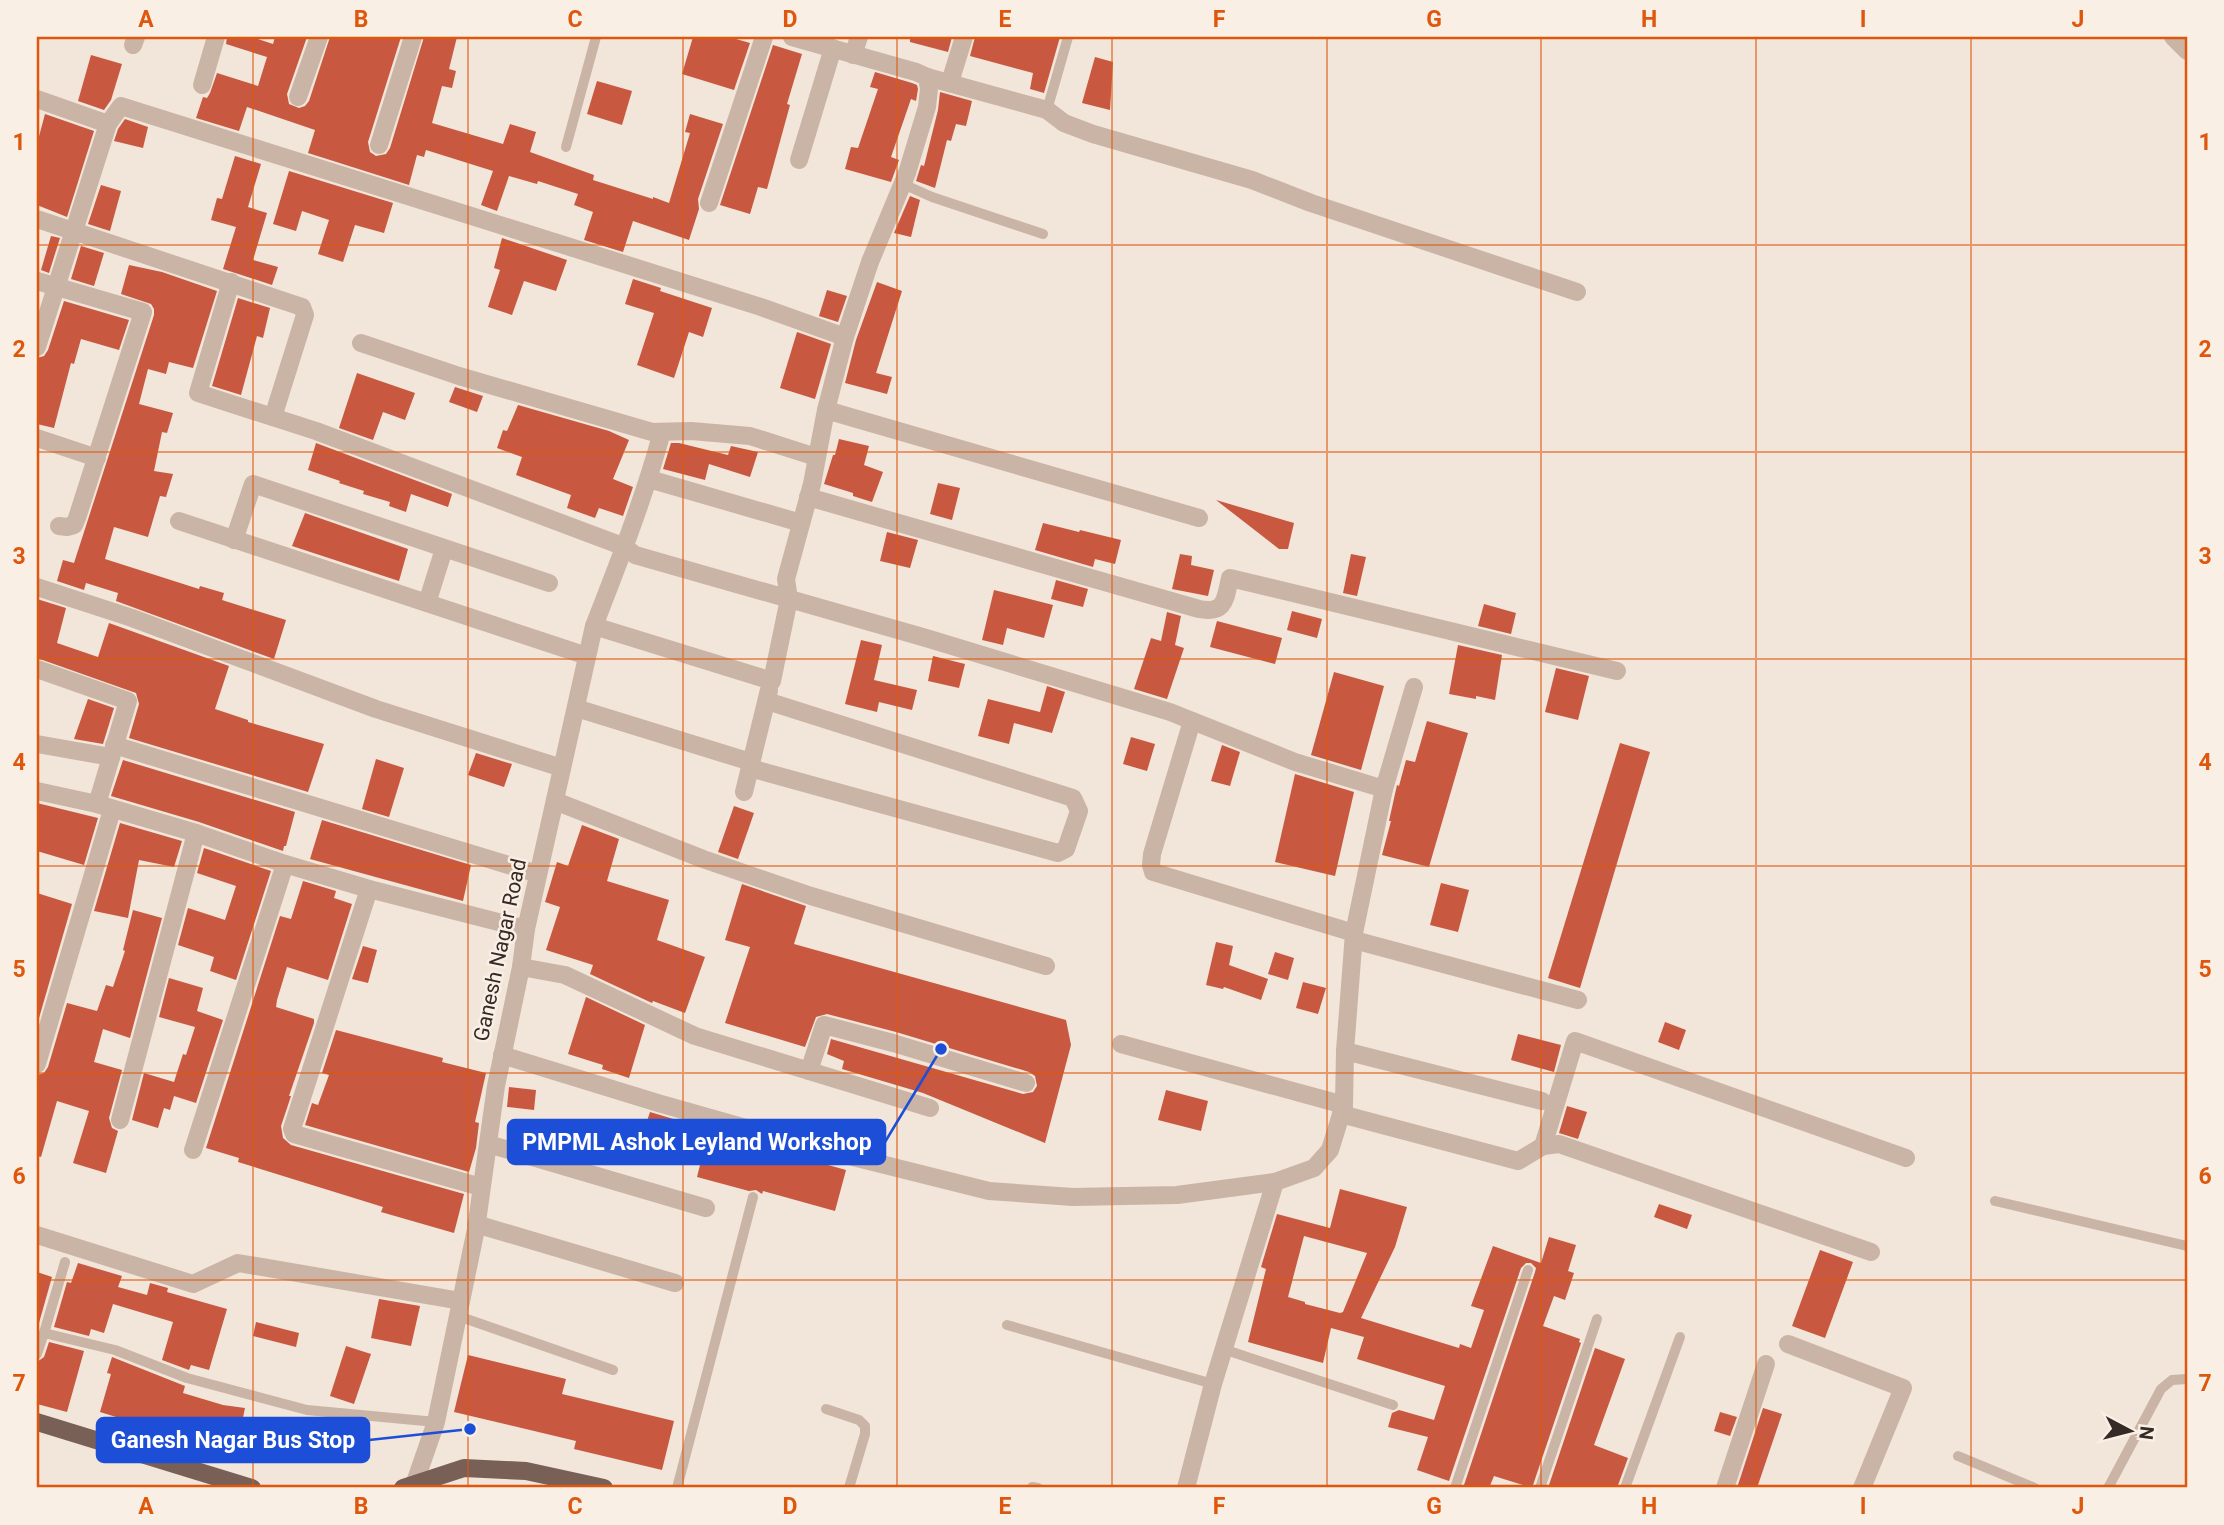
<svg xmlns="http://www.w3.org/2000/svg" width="2224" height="1525" viewBox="0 0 2224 1525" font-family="Roboto,sans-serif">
<rect width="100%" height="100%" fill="#f2e5d9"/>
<g fill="#c85940" fill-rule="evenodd">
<path d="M227 37H252L273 44 275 37H307L287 94 289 104 299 108 305 106 309 101 330 37H401L368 142 370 152 376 156 386 154 390 148 424 37H457L449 69 456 71 452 88 442 86 432 123 503 144 510 124 536 132 530 152 594 175 593 180 653 199V197L669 203 690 133 685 132 690 114 723 124 698 199 699 209 689 240 633 221 623 252 584 240 593 212 574 205 578 194 538 181 537 184 509 176 497 211 481 205 493 171 426 150 424 157 417 155 409 185 308 153 315 130 247 107 239 131 196 118 203 97 207 98 210 93 217 73 258 86 267 57 226 44Z"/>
<path d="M693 37H729L750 43 734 90 682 74Z"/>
<path d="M910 37H952L948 52 910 42Z"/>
<path d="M975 37H1060L1044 93 1030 89 1033 73 970 56Z"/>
<path d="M773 45 802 54 787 104 790 105 767 189 758 187 750 214 720 205Z"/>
<path d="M91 55 122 64 111 100 104 110 78 101Z"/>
<path d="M1095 57 1113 62 1110 110 1082 103Z"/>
<path d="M875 72 912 83 917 85 918 89 916 101 911 99 891 157 899 160 891 182 845 169 851 147 858 148 878 89 870 87Z"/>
<path d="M597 81 632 91 622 125 587 114Z"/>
<path d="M940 92 972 101 966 126 956 124 951 141 947 140 935 188 916 181 921 165 924 166 938 110Z"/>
<path d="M45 114 94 131 67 217 37 205V144Z"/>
<path d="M125 119 148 127 143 148 114 141 118 129Z"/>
<path d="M235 156 261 164 248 207 267 213 253 260 278 267 272 285 223 269 236 227 211 220 217 198 222 199Z"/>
<path d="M289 171 393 203 384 233 355 225 343 262 318 254 329 220 302 211 296 231 273 224Z"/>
<path d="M101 185 121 191 110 231 88 224Z"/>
<path d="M910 196 920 200 911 237 894 233Z"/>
<path d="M51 236 60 238 49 273 41 270Z"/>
<path d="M502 238 567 260 556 291 524 281 512 315 488 307 500 270 494 268Z"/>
<path d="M81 246 104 253 94 286 71 279Z"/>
<path d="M129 265 162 272 217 291 193 368 169 362 166 374 148 369 139 404 173 413 167 433 162 432 154 471 173 474 166 497 160 496 148 537 114 527 105 559 199 589 200 586 224 593 222 600 286 620 274 659 116 601 118 593 86 583 84 590 57 581 63 560 74 563 154 315V309L151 304 121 294Z"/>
<path d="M633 279 661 288 660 291 712 308 703 337 689 332 674 378 637 365 654 313 625 304Z"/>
<path d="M877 282 902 291 876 373 892 377 887 394 845 383 856 340Z"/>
<path d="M827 290 847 296 838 322 819 316Z"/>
<path d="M238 298 270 308 263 338 257 336 241 395 212 386Z"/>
<path d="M64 301 129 320 119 350 81 339 74 364 71 363 54 428 37 424V358L44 356 48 350Z"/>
<path d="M797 332 831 344 815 399 780 388Z"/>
<path d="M357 373 415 393 405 420 383 412 373 440 339 428Z"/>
<path d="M455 387 483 396 477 412 449 402Z"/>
<path d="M518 405 609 431 629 440 613 479 633 487 623 516 599 508 595 518 567 508 571 495 516 475 522 457 497 448 503 430 507 431Z"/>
<path d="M839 439 869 446 864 465 883 472 872 502 853 496V493L824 484 833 455H835Z"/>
<path d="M316 443 452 494 448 507 411 494 406 512 389 506 390 502 363 494 364 491 339 483 340 481 308 470Z"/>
<path d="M671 443H679L728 455 731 446 758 452 750 477 709 464 705 480 663 469Z"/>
<path d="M938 483 960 488 952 520 930 514Z"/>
<path d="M1216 500 1294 523 1288 549H1279Z"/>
<path d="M305 513 408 549 399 581 292 546Z"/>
<path d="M1043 523 1079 532 1080 530 1121 540 1115 564 1095 559 1093 567 1035 550Z"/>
<path d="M887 532 918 540 910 568 880 561Z"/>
<path d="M1180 554 1192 556 1191 565 1214 570 1208 596 1172 589Z"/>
<path d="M1351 554 1366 557 1357 596 1343 593Z"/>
<path d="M1056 580 1088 589 1083 607 1051 599Z"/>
<path d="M994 590 1053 605 1044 638 1007 628 1003 645 982 640Z"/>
<path d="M37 599 66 608 57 643 98 657 109 623 229 666 215 709 248 720V722L324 744 308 792 129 738 139 704 136 693 37 658Z"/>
<path d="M1484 604 1516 613 1511 634 1478 626Z"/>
<path d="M1292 611 1322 619 1317 638 1287 630Z"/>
<path d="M1167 612 1181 616 1175 645 1184 648 1167 699 1134 689 1151 638 1161 641Z"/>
<path d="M1217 621 1282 638 1275 664 1210 647Z"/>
<path d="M861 640 882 645 874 680 917 690 912 710 879 702 877 712 845 704Z"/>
<path d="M1458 645 1502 655 1495 700 1476 696V699L1449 694Z"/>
<path d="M933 656 965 664 959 688 928 681Z"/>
<path d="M1556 668 1589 676 1578 720 1545 712Z"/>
<path d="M1334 672 1384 686 1361 770 1311 755Z"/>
<path d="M1047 686 1065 692 1052 733 1014 723 1009 744 978 736 988 699 1040 712Z"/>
<path d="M88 699 114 708 103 744 74 739Z"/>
<path d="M1427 721 1468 733 1429 867 1382 855 1391 821H1389L1397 785 1399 786 1406 760 1415 762Z"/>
<path d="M1131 737 1155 744 1147 771 1123 764Z"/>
<path d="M1620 743 1650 752 1580 988 1548 978Z"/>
<path d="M1222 745 1240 752 1230 786 1211 781Z"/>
<path d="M476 753 512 764 504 787 468 775Z"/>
<path d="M376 759 404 768 389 817 362 809Z"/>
<path d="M123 760 295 812 286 846H284L283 851 199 822 111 796Z"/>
<path d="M1295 774 1354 792 1335 876 1275 862Z"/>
<path d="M37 803 98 818 84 865 37 851Z"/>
<path d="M734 806 754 813 738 859 718 852Z"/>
<path d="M322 820 471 865 463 901 310 859Z"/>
<path d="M120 823 182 841 174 867 139 860 128 918 94 911Z"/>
<path d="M582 825 619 839 607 881 669 900 657 940 705 957 685 1013 653 1001 652 1003 590 974 593 965 546 950 560 907 545 902 557 862 568 866Z"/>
<path d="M204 848 271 871 236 980 210 971 214 957 178 945 188 908 225 920 236 886 197 873Z"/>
<path d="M303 881 336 891 334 898 352 904 328 980 287 967 277 1000 276 1007 314 1019V1023L289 1096H291L281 1126 283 1138 291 1145 464 1194 454 1233 381 1212 383 1207 238 1162 239 1158 206 1148 280 916 291 919Z"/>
<path d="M1441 883 1469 890 1458 932 1430 925Z"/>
<path d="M742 884 806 906 794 944 1066 1020 1071 1045 1045 1143 923 1093 842 1069 844 1061 827 1054 831 1039 1023 1094 1033 1092 1037 1086 1035 1076 1029 1072 896 1032 827 1014 816 1017 805 1047 725 1023 750 947 725 940Z"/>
<path d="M37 893 72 904 37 1025Z"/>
<path d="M133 910 162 918 130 1038 103 1029 94 1062 122 1070 109 1118 112 1128 118 1131 106 1173 73 1163 89 1111 57 1101 41 1157 37 1156V1075L44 1073 48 1067 67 1003 97 1011 106 985 113 987 125 951 123 950Z"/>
<path d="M1216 942 1233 946 1229 965 1268 979 1261 1000 1224 987 1223 989 1206 985Z"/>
<path d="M363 946 377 950 368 983 352 979Z"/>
<path d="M1275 952 1294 958 1288 980 1268 974Z"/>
<path d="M169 978 203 988 197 1011 223 1020 196 1103 174 1096 170 1110 164 1108 158 1128 132 1120 144 1073 174 1082 183 1054 186 1055 195 1027 159 1017Z"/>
<path d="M1303 982 1326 988 1318 1014 1296 1008Z"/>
<path d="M586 997 645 1025 629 1078 602 1069 603 1065 568 1054Z"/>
<path d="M1665 1022 1686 1030 1679 1050 1658 1042Z"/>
<path d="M336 1030 443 1058 442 1062 486 1073 475 1122 479 1123 476 1148 469 1172 305 1125 312 1103 318 1105 329 1075 322 1073Z"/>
<path d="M1518 1034 1561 1045 1554 1072 1511 1060Z"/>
<path d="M509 1087 536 1090 534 1110 507 1107Z"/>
<path d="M1166 1090 1208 1101 1201 1131 1158 1120Z"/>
<path d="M1567 1106 1587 1112 1578 1139 1559 1133Z"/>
<path d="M650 1112 697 1126 696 1128 846 1170 835 1211 763 1191 762 1194 756 1190 749 1191 697 1177 701 1161 640 1142Z"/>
<path d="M1340 1189 1407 1207 1395 1247 1361 1318 1459 1348 1460 1344 1471 1348 1484 1310 1471 1306 1493 1246 1541 1263 1549 1237 1576 1245 1568 1271 1574 1273 1565 1300 1554 1296 1543 1326 1580 1339 1579 1342 1581 1343 1532 1488 1494 1476 1489 1488H1463L1535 1272 1536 1268 1531 1263H1526L1521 1268 1449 1481 1417 1470 1428 1437 1388 1427 1392 1413 1399 1410 1434 1420 1445 1386 1357 1359 1364 1337 1331 1328 1323 1363 1248 1342 1266 1269 1261 1267 1277 1214 1330 1228ZM1304 1236 1367 1253 1343 1312 1340 1313 1305 1304V1302L1288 1297Z"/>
<path d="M1659 1204 1692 1215 1687 1229 1654 1217Z"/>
<path d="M1820 1250 1853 1262 1825 1338 1792 1326Z"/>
<path d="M78 1263 122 1276 118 1287 147 1295 150 1283 168 1288 167 1292 227 1309 209 1370 191 1365 189 1370 162 1360 173 1322 113 1304 104 1333 91 1329 89 1336 54 1327 67 1282 71 1283Z"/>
<path d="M37 1272 52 1277 37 1330Z"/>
<path d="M379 1299 420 1306 411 1346 371 1338Z"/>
<path d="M256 1322 299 1333 296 1347 253 1336Z"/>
<path d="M49 1342 84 1351 67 1412 37 1404V1362L44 1357Z"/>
<path d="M346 1346 371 1354 354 1404 330 1396Z"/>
<path d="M1595 1348 1625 1359 1594 1445 1628 1458 1617 1488H1548Z"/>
<path d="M468 1355 566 1379 562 1394 674 1421 662 1470 574 1449 576 1441 454 1412Z"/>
<path d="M112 1357 185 1386 183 1393 223 1405 245 1408 235 1456 213 1452 215 1441 146 1421 145 1426 100 1412 111 1374 107 1373Z"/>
<path d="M1763 1408 1782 1414 1757 1488H1737Z"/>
<path d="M1720 1412 1737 1417 1730 1436 1714 1431Z"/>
</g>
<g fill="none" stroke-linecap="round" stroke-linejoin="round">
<g stroke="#cab4a5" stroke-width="10">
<path d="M1047 110 1068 37"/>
<path d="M566 147 596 37"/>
<path d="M903 184 932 197 1043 234"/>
<path d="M1995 1201 2187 1246"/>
<path d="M458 1316 613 1370"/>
<path d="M1007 1325 1213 1384"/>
<path d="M44 1333 65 1262"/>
<path d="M1223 1349 1393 1405"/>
<path d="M37 1354 44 1333 115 1350 187 1378 307 1410 436 1422"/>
<path d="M826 1409 859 1420 865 1426V1434L849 1488"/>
<path d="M1958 1456 2035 1488"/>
<path d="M1032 1487 1038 1488"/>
<path d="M677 1488 753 1197"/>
<path d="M1455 1488 1528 1270"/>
<path d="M1540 1488 1597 1319"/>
<path d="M1625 1488 1680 1337"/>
<path d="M2108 1488 2161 1389 2172 1380 2187 1379"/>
</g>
<g stroke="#cab4a5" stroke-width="18">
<path d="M133 45 136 37"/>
<path d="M853 55 859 37"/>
<path d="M927 77 1047 110 1064 123 1093 134 1252 180 1311 203 1577 292"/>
<path d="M950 82 964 37"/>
<path d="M202 85 216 37"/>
<path d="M298 97 319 37"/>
<path d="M37 99 108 124"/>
<path d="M379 145 413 37"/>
<path d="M799 160 833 48"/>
<path d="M709 203 764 37"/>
<path d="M37 219 302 307 305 315 273 417"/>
<path d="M37 281 143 312 77 518 74 525 67 527 59 526"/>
<path d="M231 282 198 393 316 431 625 547 635 555 926 638 1170 712 1295 762 1384 789"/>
<path d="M361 343 459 376 652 432 691 431 750 436 816 457"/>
<path d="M37 347 108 124 121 106 761 307 845 337"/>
<path d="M826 410 1199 518"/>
<path d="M37 438 97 458"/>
<path d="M649 479 801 523"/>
<path d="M808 497 1199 609C1226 614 1225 599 1230 578L1617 671"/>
<path d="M179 521 587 656"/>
<path d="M234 540 253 484 549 583"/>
<path d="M37 587 132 618 376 709 562 768"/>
<path d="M427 603 444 549"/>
<path d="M594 626C619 562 644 498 662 432"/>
<path d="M37 669 128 701 97 804"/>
<path d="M576 708 751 762"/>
<path d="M1192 721 1152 854 1151 865 1153 872 1354 933"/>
<path d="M37 744 111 757"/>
<path d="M114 745 538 874"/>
<path d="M750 768 1058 853 1066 849 1079 811 1073 798 767 701"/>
<path d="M37 791 97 804 196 833 285 864 369 889 526 929"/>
<path d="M744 792 769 690"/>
<path d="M555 801 703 859 811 896 1046 966"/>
<path d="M369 889 292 1129 294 1134 481 1187"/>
<path d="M1354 940 1578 1000"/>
<path d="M521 967 565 975 695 1036 930 1108"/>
<path d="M1121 1044 1344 1105"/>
<path d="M1345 1051 1542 1101"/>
<path d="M502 1055 658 1103 813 1147 989 1191 1073 1197 1177 1195 1275 1182"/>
<path d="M37 1064 112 810"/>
<path d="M809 1071 824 1025 893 1043 1026 1083"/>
<path d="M1341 1114 1518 1161 1543 1146 1559 1144 1871 1252"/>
<path d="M120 1120 196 833"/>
<path d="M488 1144 706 1208"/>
<path d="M1543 1146 1575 1041 1906 1158"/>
<path d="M193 1150 285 864"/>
<path d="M476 1224 675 1283"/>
<path d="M37 1235 193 1284 238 1263 461 1301"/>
<path d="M1788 1344 1903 1388 1862 1488"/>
<path d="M1186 1488 1213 1384 1275 1182 1314 1168 1330 1150 1344 1105 1345 1051 1354 933 1384 789 1414 687"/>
<path d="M1725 1488 1766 1364"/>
</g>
<g stroke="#cab4a5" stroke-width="18">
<path d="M2173 37 2187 51"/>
<path d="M413 1488 436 1422 476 1229 496 1086 521 967 526 929 594 626 772 681 789 599 786 579 812 484 826 410 845 337 870 262 907 173 927 107 929 89 927 77 916 72 792 37"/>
</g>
<g stroke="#786057" stroke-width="18">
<path d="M37 1422 252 1488"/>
<path d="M403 1488 464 1468 526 1471 604 1488"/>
</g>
</g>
<path fill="none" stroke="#df570d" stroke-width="2" stroke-opacity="0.55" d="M253 37V1488M468 37V1488M683 37V1488M897 37V1488M1112 37V1488M1327 37V1488M1541 37V1488M1756 37V1488M1971 37V1488M37 245H2187M37 452H2187M37 659H2187M37 866H2187M37 1073H2187M37 1280H2187"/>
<g text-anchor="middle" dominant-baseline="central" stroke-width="5" stroke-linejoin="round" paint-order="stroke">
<g font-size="21" fill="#352a26" stroke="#f9efe5">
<text transform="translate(500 950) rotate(-78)">Ganesh Nagar Road</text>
</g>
</g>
<path fill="none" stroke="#1d4ed8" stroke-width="2.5" d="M941 1049L885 1142M470 1429L369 1440"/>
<g fill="#1d4ed8" stroke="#f9efe5" stroke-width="2.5">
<circle cx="941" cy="1049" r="7"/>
<circle cx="470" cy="1429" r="7"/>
</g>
<g fill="#1d4ed8" stroke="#1d4ed8" stroke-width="2.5">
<rect x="508" y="1120" width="377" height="44" rx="7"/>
<rect x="97" y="1418" width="272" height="44" rx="7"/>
</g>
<g font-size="23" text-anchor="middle" font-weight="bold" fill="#fff">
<text x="697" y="1150">PMPML Ashok Leyland Workshop</text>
<text x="233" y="1448">Ganesh Nagar Bus Stop</text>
</g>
<rect width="2224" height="1525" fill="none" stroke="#f9efe5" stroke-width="77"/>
<g transform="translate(2130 1431) rotate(97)" stroke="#f9efe5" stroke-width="5" paint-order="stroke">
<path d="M0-5L12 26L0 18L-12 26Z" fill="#352a26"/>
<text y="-10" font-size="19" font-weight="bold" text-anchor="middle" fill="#352a26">N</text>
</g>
<rect x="38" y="38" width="2148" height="1448" fill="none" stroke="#df570d" stroke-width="2.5"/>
<g font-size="23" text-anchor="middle" font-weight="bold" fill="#df570d">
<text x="146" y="27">A</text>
<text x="361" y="27">B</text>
<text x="575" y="27">C</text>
<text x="790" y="27">D</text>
<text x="1005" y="27">E</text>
<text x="1219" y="27">F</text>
<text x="1434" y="27">G</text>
<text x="1649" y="27">H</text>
<text x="1863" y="27">I</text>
<text x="2078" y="27">J</text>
<text x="19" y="150">1</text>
<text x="2205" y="150">1</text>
<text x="19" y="357">2</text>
<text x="2205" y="357">2</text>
<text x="19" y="564">3</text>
<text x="2205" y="564">3</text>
<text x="19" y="770">4</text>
<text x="2205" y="770">4</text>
<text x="19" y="977">5</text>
<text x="2205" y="977">5</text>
<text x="19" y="1184">6</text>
<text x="2205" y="1184">6</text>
<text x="19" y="1391">7</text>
<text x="2205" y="1391">7</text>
<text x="146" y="1514">A</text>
<text x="361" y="1514">B</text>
<text x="575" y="1514">C</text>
<text x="790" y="1514">D</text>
<text x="1005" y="1514">E</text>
<text x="1219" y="1514">F</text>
<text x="1434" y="1514">G</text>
<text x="1649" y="1514">H</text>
<text x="1863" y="1514">I</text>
<text x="2078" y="1514">J</text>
</g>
</svg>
